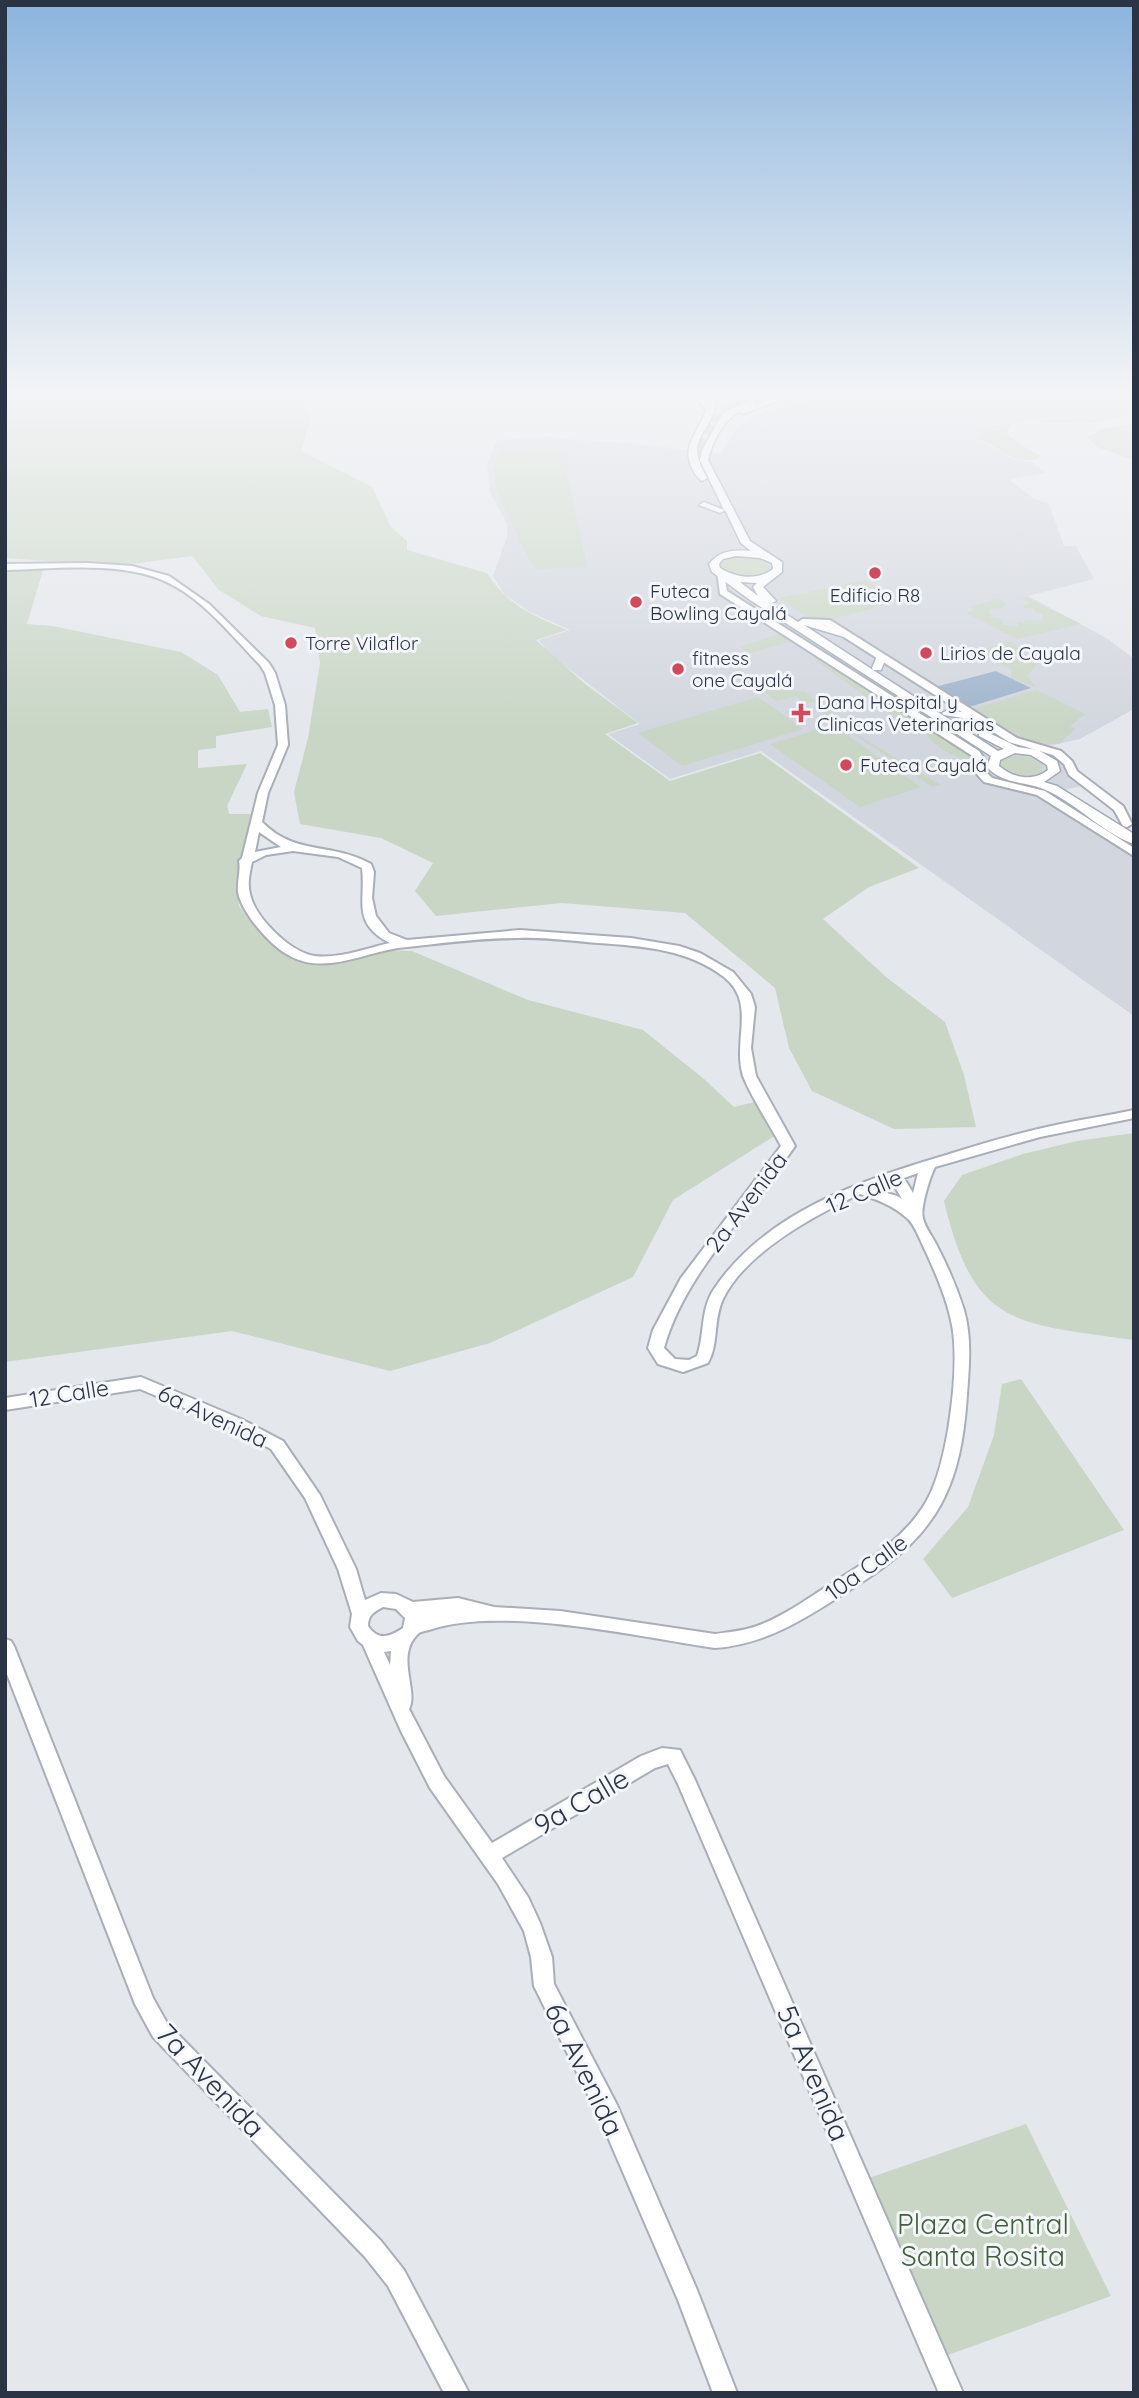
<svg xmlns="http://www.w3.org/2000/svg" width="1139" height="2398" viewBox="0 0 1139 2398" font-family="Quicksand,sans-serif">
<rect width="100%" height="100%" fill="#e4e7ec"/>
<path fill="#d2d6de" d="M948 393H1096L1106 403 1107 410 1100 414 976 426 980 433 977 438 1010 458 1032 462 1046 473 1009 479 1034 499 1049 504 1064 546H1076L1094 579 1028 596 1108 639 1134 659V709L1080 739 1044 747 1076 773 1085 785 1045 795 1134 851V1016L761 751 670 779 608 734 640 724 550 654 539 640 570 630 530 612 504 594 493 576 507 537V524L490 492 487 463 497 440 548 438 628 443 721 454 735 430 753 416 778 407 806 402Z"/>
<g fill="#c9d6c5">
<path d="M5 393H303L311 419 301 451 372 487 391 527 407 541V550L487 573C508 606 532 615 567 630L536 640 584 683 638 723 605 734 670 781 760 753 919 868 869 887 823 919 886 977 945 1022 964 1075 976 1127 894 1129 812 1091 789 1048 775 988 685 913 562 903 436 916 415 891 433 863 381 838 300 824 294 792 308 738 320 663 315 628 261 616 219 590 192 556 117 566 5 558Z"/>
<path d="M1096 393H1134V409L1116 419 1093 423 1014 422 1007 431 1008 435C1020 443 1029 452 1043 456 1017 470 1000 446 976 438L980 433 974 427 1093 416 1104 412 1107 407Z"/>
<path d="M1134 423V460L1099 448 1087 437 1104 428Z"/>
<path d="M556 448 566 456 569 465 566 470 587 567 536 569C526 557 522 545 515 530 502 499 486 486 499 451Z"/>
<path d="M747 556 761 559 770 568C759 581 733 580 722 567L726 560Z"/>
<path d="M5 569 43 570 27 624 52 626 181 652 218 675 240 712 268 709 272 727 216 736V748L198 750V768L247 764 227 806 229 814H252L240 859 237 891 239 906 246 916 273 945 311 964 336 963 387 950 412 951 528 1000 643 1030 704 1079 734 1107 754 1102 776 1135 673 1200 633 1277 490 1343 390 1371 232 1331 5 1362Z"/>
<path d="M866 580 898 602 828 620 808 618 780 598Z"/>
<path d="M1026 597 1081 624 1017 639 966 613 974 610 969 607 999 599 1007 604 1002 608 989 609 991 617 1001 619 1004 625 1018 626V622L1024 623 1025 620 1042 621 1043 614 1036 612 1034 608H1022L1030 602 1022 598Z"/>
<path d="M782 633 794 641 749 653 740 647Z"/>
<path d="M1010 641 1037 664 1027 676 1036 687 1011 678 1012 670 979 651Z"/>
<path d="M818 656 970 754 973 760C958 761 932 745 926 733L877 707 873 708 867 701 870 700 813 658Z"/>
<path d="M738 670 766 688 805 692 817 702 805 703 796 696 777 701 765 693 761 694 728 673Z"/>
<path d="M1036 690 1085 714 1070 726 1075 729 1059 744 1033 743 971 709Z"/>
<path d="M758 697 803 729 682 766 638 733Z"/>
<path d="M821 705 846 728 941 785 932 787 814 707Z"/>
<path d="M833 725 921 787 860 807 770 744Z"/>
<path d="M1023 755 1041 763 1042 771C1029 779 1011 777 1001 766L1002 760 1007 757Z"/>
<path d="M1134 1133V1340C1017 1323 974 1329 944 1201L962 1175 1023 1154 1077 1141Z"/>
<path d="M1021 1379 1124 1530 952 1598 923 1559 968 1507 994 1435 1002 1384Z"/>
<path d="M1026 2124 1111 2296 937 2359 860 2181Z"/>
</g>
<path fill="#9fb4cc" d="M996 671 1031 688 966 708 935 687Z"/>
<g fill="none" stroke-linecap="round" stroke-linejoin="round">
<path stroke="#bfc3cb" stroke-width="10" stroke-dasharray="10 4.5" stroke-linecap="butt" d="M699 447C716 417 733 401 767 393"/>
<defs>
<g id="secondary">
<path d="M88 563 132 566 169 576 209 604 269 663 275 673 285 705 288 745 268 793 262 822C295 856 332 842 371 864L374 872 372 898 376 916 389 933 407 940 520 930 631 938 679 946 700 953 733 972 751 994 755 1007 751 1048 756 1076 795 1146C752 1209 684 1274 664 1348L675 1359 689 1360 697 1356C705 1334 700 1310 714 1289 765 1213 859 1181 943 1156 980 1144 1018 1133 1056 1125 1082 1119 1108 1116 1134 1110V1118L1040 1137 935 1167C930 1177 920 1208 923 1218 925 1228 933 1237 937 1246 948 1267 957 1288 964 1310 972 1338 969 1367 967 1395 961 1487 938 1534 859 1584 813 1613 771 1644 715 1648 639 1637 500 1605 429 1630 426 1631 422 1631 419 1633 394 1655 419 1691 409 1709L444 1776 492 1843 641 1756 662 1748 680 1750 695 1780 963 2393H939L678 1784 668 1764 655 1768 502 1858 528 1897 540 1923 552 1957 554 1984 617 2105 697 2290 737 2393H713L678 2300 601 2121 534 1986 531 1957 524 1931 498 1884 430 1788 401 1731 363 1645 358 1641 350 1627 352 1614 338 1569 305 1498 271 1449 229 1427 140 1389 5 1410V1398L141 1377 241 1419 283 1441 320 1495 356 1569 365 1600 381 1593 396 1594 413 1602 458 1598 494 1607 560 1611 715 1634C729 1632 743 1631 757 1626 782 1617 804 1601 826 1587 864 1563 903 1541 926 1502 948 1465 960 1367 952 1325 947 1299 936 1274 925 1250 920 1240 915 1225 907 1218 892 1205 878 1200 860 1194 815 1215 745 1253 723 1299 713 1320 719 1343 708 1363L683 1372 658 1364 648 1348 653 1330 681 1278 781 1146C770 1125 751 1097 743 1076 732 1041 757 1003 724 977 688 949 642 946 598 943 572 941 545 937 519 938 479 938 438 944 398 948 363 953 325 975 290 956 271 947 241 912 238 892 237 881 241 870 239 861L242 858 258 793 278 745 275 705 265 673 260 665C231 635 201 596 162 580 118 561 52 569 5 570V564ZM259 832 281 847 255 852ZM293 851 338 857 362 868C366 901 351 923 390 943 367 948 339 959 315 956 291 953 255 918 250 894 247 883 250 872 252 862L266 855ZM918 1173 913 1193 904 1178ZM892 1182 902 1199 897 1196 873 1189ZM383 1607 396 1609 405 1618 403 1628C390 1637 378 1641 368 1626 368 1615 374 1612 383 1607ZM391 1651 390 1665 384 1652Z"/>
<path d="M717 571 724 573 727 591 979 751 985 760 984 770 992 778 1045 791 1134 848V856L1037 795 984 782 974 771 975 760 971 755 720 594Z"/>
<path d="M803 619 830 620 1017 738 1061 751 1072 761 1077 771 1123 806 1132 824 1127 827 1123 826 1114 810 1069 775 1064 764 1053 755 1009 742 825 625 800 624 798 622Z"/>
<path d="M5 1639 11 1641 14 1646 153 1998 167 2023 381 2241 404 2270 469 2393H444L388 2286 365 2257 153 2037 135 2004 5 1669Z"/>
</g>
<g id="primary">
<path d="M693 393H702L708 401 709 396 716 398C714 436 682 433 707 478L702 481C697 477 695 474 692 468 681 445 699 431 706 410Z"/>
<path d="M795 393H814L775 402 743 414 739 412C723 420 712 443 708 460L750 541 782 562V572L763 587 776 601 770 604 798 622 803 619 848 632V636L844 637 804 625 873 670 872 668 877 656H885L886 658 881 670H873L998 751 1004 749 979 736V732H987L1018 747 1038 750 1057 761 1060 771 1044 782 1057 786 1134 834V844C1103 833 1078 805 1048 791 1027 781 1003 785 987 767L991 756 750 600 712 572 709 564C720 550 734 550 751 551L741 543 725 510 720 513 699 505 704 502 724 510 700 460 702 450 723 413 749 400H755V404ZM736 556 760 558 772 563 773 569C757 581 737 578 720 568L719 564 723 559ZM740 582 757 583 753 587 758 596ZM1015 753 1031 755 1047 765 1048 770C1033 782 1013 778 999 766L1000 760Z"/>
<path d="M948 710 975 714 981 717 975 720 944 715 942 713Z"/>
</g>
</defs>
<use href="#secondary" stroke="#a9aeb7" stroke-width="4"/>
<use href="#primary" stroke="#a3abb8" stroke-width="3"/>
<use href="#secondary" fill="#fff" fill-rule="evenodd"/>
<use href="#primary" fill="#fff" fill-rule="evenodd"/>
</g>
<linearGradient id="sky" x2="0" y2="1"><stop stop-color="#8bb4dd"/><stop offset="0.54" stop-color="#f3f4f6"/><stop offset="1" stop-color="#f3f4f6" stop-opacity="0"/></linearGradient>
<rect width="1139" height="729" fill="url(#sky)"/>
<g fill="#d1495b" stroke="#f4f6f9" stroke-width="2.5">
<circle cx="875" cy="573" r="7"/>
<circle cx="636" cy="602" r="7"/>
<circle cx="291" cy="643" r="7"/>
<circle cx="926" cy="653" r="7"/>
<circle cx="678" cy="669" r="7"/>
<path d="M797.5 702.5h7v7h7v7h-7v7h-7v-7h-7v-7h7z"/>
<circle cx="846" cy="765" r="7"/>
</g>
<g text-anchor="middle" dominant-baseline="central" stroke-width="6" stroke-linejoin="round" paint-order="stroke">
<g font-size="19" fill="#2b3445" stroke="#f4f6f9" text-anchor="start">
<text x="650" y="591">Futeca<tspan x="650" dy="22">Bowling Cayalá</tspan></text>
<text x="875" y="595" text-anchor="middle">Edificio R8</text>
<text x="305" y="643">Torre Vilaflor</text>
<text x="940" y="653">Lirios de Cayala</text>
<text x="692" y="658">fitness<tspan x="692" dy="22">one Cayalá</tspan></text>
<text x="817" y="702">Dana Hospital y<tspan x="817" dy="22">Clinicas Veterinarias</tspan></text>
<text x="860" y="765">Futeca Cayalá</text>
</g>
<g font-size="23" fill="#2b3445" stroke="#f4f6f9">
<text transform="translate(864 1191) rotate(-23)">12 Calle</text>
<text transform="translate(746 1202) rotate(-53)">2a Avenida</text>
<text transform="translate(69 1393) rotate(-9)">12 Calle</text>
<text transform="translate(213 1416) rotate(25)">6a Avenida</text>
<text transform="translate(866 1567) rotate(-36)">10a Calle</text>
</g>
<g font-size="28" fill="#2b3445" stroke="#f4f6f9">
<text transform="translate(581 1801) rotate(-30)">9a Calle</text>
<text transform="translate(585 2069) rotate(64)">6a Avenida</text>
<text transform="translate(814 2073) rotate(67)">5a Avenida</text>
<text transform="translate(211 2080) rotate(47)">7a Avenida</text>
</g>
<g font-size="28" fill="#3f6138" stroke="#f4f6f9">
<text x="983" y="2223">Plaza Central<tspan x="983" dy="32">Santa Rosita</tspan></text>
</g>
</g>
<rect width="1139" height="2398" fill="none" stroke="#2b3445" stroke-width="14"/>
</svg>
